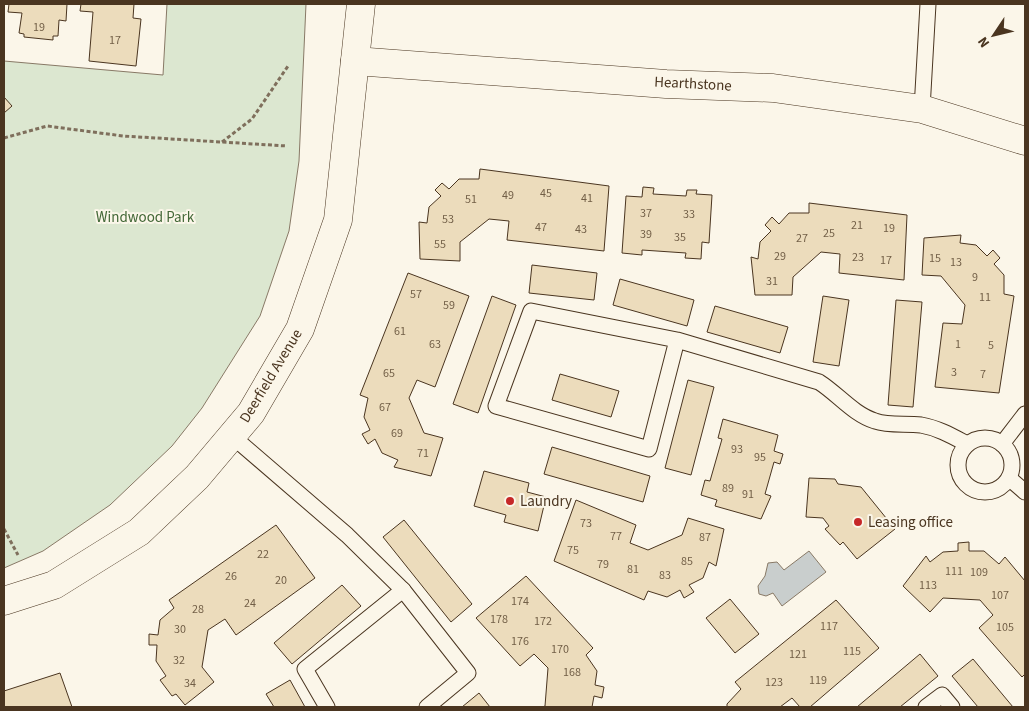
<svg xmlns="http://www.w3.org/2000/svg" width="1029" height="711" viewBox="0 0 1029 711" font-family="'Source Sans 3',sans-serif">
<rect width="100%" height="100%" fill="#fbf6e9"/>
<path fill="#dce7d0" stroke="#887966" d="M167 4H306L299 161 289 231 260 316 202 408 172 446 110 505 43 551 4 568V61L163 75Z"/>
<path fill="#c9cecd" stroke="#887966" d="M809 551 826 572 782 606 773 593 766 596 759 594 758 586 765 576 768 563 777 562 784 570Z"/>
<g fill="#ecdcbc" stroke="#4a3520">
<path d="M9 4H67L66 21 59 20 58 36H53V40L24 37V34L19 33 22 13 8 12Z"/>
<path d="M81 4H134L133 18 141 19 136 66 89 61 93 12 80 11Z"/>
<path d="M4 97 12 106 4 113Z"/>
<path d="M480 169 609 186 604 251 507 240 509 221 489 219 460 242V261L420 259 419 222 427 223 429 207 441 196 435 190 442 183 449 189 459 179H479Z"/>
<path d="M643 187 654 188 653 194 686 196 687 190H697L696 194 712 195 709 243 702 242 701 259 685 258 686 253 642 250V255L622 253 626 196 642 197Z"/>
<path d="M809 203 907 215 904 280 839 273 840 254 821 252 793 277 792 295H755L751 257 758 259 760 242 771 231 765 225 772 217 779 224 789 213H809Z"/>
<path d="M961 235 960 243 976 245 987 256 993 250 1000 258 994 264 1004 275V294L1014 296 999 393 935 387 943 323 962 324 965 305 941 276 922 275 924 238Z"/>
<path d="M532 265 597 273 594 300 529 293Z"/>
<path d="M408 273 469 296 435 387 417 380 409 398 424 433 443 438 431 476 394 467 398 460 382 453 375 439 368 444 362 434 370 430 364 417 368 398 360 395Z"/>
<path d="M620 279 694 300 687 326 613 305Z"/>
<path d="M492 296 516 305 478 413 453 404Z"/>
<path d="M823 296 849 300 839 366 813 362Z"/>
<path d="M896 300 922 302 913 407 888 405Z"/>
<path d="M715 306 788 327 780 353 707 332Z"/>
<path d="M560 374 619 391 611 417 552 400Z"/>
<path d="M688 380 714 387 691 475 665 468Z"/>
<path d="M723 419 778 435 774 451 783 454 780 464 774 462 765 494 771 496 761 519 715 506 717 500 701 495 705 480 710 481 722 439 718 438Z"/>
<path d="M552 447 650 476 643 502 544 474Z"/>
<path d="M484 471 529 483 527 492 546 497 538 531 504 522 506 515 474 506Z"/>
<path d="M809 478 835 479 838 484 861 487 895 529 857 559 843 542 840 545 825 529 829 526 823 518 806 517Z"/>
<path d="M576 500 636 525 630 543 648 550 682 535 688 518 724 529 716 566 709 562 703 578 689 585 694 592 684 598 680 590 667 597 648 591 644 600 554 561Z"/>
<path d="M404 520 472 604 451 622 383 537Z"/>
<path d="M276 525 315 578 236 635 225 619 208 630 202 667 214 682 185 705 176 694 172 696 160 680 166 676 156 661 157 645H149V634L158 635 160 620 174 608 169 600Z"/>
<path d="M969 542V551H984L999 564 1005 557 1025 581V674L1022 677 979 628 993 615 980 600 943 598 930 612 903 586 926 556 930 562 943 552 958 551V543Z"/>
<path d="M526 576 593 648 586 655 597 671 595 685 604 687 602 698 594 696 592 707H543L545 706 548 668 534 654 520 666 476 618Z"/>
<path d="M342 585 361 606 292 664 274 643Z"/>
<path d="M730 599 759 634 735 653 706 618Z"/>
<path d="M836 600 879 648 810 707H800L792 698 780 707H727V704L741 689 735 682Z"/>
<path d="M920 654 938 676 900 707H857Z"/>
<path d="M973 659 1013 707H978L952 676Z"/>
<path d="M60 673 72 707H4V691Z"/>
<path d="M290 680 305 707H274L266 694Z"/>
<path d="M479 693 490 707H462Z"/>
</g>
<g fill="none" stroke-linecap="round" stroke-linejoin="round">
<defs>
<g id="lane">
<path d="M922 109 928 4"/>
<path d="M677 340 649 449 496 406 531 311 677 340 819 382C838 394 853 414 875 421 889 426 906 423 921 425 938 428 952 436 967 444"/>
<path d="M232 436 347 535 403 590 468 673 427 707"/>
<circle cx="985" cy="465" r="27"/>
<path d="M1002 444 1025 414"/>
<path d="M1009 478 1025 492"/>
<path d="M327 707 305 669 403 590"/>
<path d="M926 707 942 695 952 707"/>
</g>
<g id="secondary">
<path d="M355 61 666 84 773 88 922 109 1025 141"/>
<path d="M4 601 54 585 139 532 197 477 251 413 300 329 338 220 361 4"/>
</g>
</defs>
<use href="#lane" stroke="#4a3520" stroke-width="17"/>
<use href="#secondary" stroke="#4a3520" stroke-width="29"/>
<g stroke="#7f6f5c" stroke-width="3" stroke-dasharray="4 2.5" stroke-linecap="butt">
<path d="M4 138 47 126 123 136 287 146"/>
<path d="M222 142 252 119 288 66"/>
<path d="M4 529 18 555"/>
</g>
<use href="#lane" stroke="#fbf6e9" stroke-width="15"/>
<use href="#secondary" stroke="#fbf6e9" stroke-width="28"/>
</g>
<g fill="#c62828" stroke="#fbf6e9" stroke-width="2">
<circle cx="510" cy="501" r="5"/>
<circle cx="858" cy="522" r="5"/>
</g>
<g text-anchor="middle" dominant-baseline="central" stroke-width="4" stroke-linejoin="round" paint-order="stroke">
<g font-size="12" fill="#725f47">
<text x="39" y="27">19</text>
<text x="115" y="40">17</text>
<text x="546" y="193">45</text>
<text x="508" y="195">49</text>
<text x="587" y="198">41</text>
<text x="471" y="199">51</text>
<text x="646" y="213">37</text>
<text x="689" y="214">33</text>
<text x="448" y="219">53</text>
<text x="857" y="225">21</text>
<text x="541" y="227">47</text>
<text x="889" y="228">19</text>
<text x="581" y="229">43</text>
<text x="829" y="233">25</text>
<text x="646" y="234">39</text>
<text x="680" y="237">35</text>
<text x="802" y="238">27</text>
<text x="440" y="244">55</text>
<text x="780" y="256">29</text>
<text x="858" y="257">23</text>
<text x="935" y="258">15</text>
<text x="886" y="260">17</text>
<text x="956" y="262">13</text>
<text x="975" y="277">9</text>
<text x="772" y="281">31</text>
<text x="416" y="294">57</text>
<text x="985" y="297">11</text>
<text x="449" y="305">59</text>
<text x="400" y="331">61</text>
<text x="435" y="344">63</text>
<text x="958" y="344">1</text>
<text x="991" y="345">5</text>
<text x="954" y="372">3</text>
<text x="389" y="373">65</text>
<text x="983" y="374">7</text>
<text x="385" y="407">67</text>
<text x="397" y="433">69</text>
<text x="737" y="449">93</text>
<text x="423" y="453">71</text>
<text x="760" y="457">95</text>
<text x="728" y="488">89</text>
<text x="748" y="494">91</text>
<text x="586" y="523">73</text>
<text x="616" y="536">77</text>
<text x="705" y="537">87</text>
<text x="573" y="550">75</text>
<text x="263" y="554">22</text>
<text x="687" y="561">85</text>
<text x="603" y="564">79</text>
<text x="633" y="569">81</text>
<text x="954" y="571">111</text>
<text x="979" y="572">109</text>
<text x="665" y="575">83</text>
<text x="231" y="576">26</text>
<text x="281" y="580">20</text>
<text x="928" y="585">113</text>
<text x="1000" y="595">107</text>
<text x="520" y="601">174</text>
<text x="250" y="603">24</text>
<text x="198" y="609">28</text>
<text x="499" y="619">178</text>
<text x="543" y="621">172</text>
<text x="829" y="626">117</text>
<text x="1005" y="627">105</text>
<text x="180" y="629">30</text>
<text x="520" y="641">176</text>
<text x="560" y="649">170</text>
<text x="852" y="651">115</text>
<text x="798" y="654">121</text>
<text x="179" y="660">32</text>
<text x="572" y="672">168</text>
<text x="818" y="680">119</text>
<text x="774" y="682">123</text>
<text x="190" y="683">34</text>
</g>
<g font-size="15" fill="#4a3520" stroke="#fbf6e9">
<text transform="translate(693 84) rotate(3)">Hearthstone</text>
<text transform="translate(271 376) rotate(-59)">Deerfield Avenue</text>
</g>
<g font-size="15" fill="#436837" stroke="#fbf6e9">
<text x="145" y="217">Windwood Park</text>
</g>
<g font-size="15" fill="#4a3520" stroke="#fbf6e9" text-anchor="start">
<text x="520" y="501">Laundry</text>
<text x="868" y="522">Leasing office</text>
</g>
</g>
<rect width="1029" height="711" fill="none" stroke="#4a3520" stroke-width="10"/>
<g transform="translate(994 35) rotate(235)" stroke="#fbf6e9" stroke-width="4" paint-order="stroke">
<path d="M0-4L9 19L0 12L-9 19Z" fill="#4a3520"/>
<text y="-8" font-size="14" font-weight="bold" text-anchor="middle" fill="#4a3520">N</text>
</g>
</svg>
